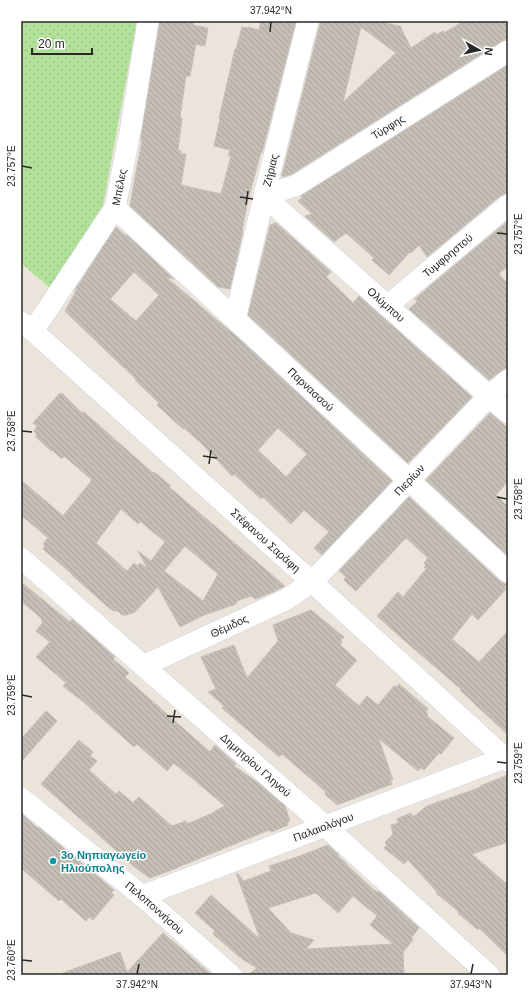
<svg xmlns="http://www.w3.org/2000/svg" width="529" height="996" viewBox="0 0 529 996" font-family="Helvetica,sans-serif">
<defs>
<pattern id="park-dots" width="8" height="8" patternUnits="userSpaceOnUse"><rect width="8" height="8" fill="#b2e199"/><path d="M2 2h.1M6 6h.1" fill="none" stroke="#99c184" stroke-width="1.8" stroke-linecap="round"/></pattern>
<pattern id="building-back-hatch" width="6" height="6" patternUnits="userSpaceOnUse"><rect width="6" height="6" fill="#c4beb7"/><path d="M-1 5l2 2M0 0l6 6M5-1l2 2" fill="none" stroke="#a8a39d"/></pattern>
</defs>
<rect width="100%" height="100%" fill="#ebe4db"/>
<path fill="url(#park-dots)" d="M21 21H137L103 205 50 288 21 263Z"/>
<g fill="url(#building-back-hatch)" stroke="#c6c0b5" fill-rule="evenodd">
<path d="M160 21H194L193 25 208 28 205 46 196 44 190 76H186L180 117 182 118 178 150 181 151V154H186L181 185 221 194 231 156H228L230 150 214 146 220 119 219 118 235 49H236L242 27 248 28V27L259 30 261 21H296L262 153 261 152 248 200 242 231H243L230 289 218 287 130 206 136 172 142 141H141V136Z"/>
<path d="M320 21H375L400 26 411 48 435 32 436 35 443 31 444 33 464 21H508V39L502 41 292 174 283 177 282 175 320 24ZM361 27 396 53 343 102Z"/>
<path d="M508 65V193H506L500 196 427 257 419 245 411 253 410 252 389 275 372 260 374 258 346 233 334 242 305 216 312 214 298 201 302 198 301 196Z"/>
<path d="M508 221V266L499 274 508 284V368H506L501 371 489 380 409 309 417 302 415 299 432 284Z"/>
<path d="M276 223 331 272 326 277 353 303 359 296 472 397 408 463 248 315 270 225Z"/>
<path d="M116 227 126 236V234L174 279 166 277 243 342 392 481 322 555 314 548 329 532 304 510 291 524 263 497 261 499 234 474 232 476 203 445 184 428 183 429 157 405 159 403 135 380 136 379 102 347 65 311 76 291 75 290ZM134 272 159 295 136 321 110 299ZM278 428 307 454 286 477 258 450Z"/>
<path d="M60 393 61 394 62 393 82 413 84 412 153 473 154 472 171 486 169 487 285 586 275 591 256 599 251 596 237 601 236 604 204 615 180 627 158 587 135 612 126 615H122L118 611H113L101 601 72 575V574L43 549 45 546 43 544 48 538 21 515V480L63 516 92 480 64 456 62 459 52 450 51 451 35 436 37 434 34 431 37 426 33 423ZM121 509 138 524 140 521 165 542 151 561 138 551 146 566V568L140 563 137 566 134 563 127 571 96 543ZM185 546 218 574 203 601 164 571Z"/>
<path d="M490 413 508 428V481L496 495 508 507V556L426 480Z"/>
<path d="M409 497 500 581 505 584H508L504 588 506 589 478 620 472 614 452 639 479 662 508 631V735L460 690 461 689 406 642 377 616 398 592 403 597 426 569 424 567 426 565 424 563 428 558 406 538 356 591 344 580 346 577 339 571Z"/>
<path d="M21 582 70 622 72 619 115 657 113 659 129 673 125 677 210 752 215 745 236 764 234 766 257 782 285 806 290 821 287 823 288 825 271 832 269 830 176 868H177L150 878 137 869 41 784 79 740 93 752 90 756 97 761 89 770 116 794 119 791 133 803 139 797 172 826 186 821 187 824 215 812V811L225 806 174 763 167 771 137 744 134 747 78 697V698L63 686 66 683 36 657 50 642 36 631 43 622 41 620 42 619 21 601Z"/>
<path d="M311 610 344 637 341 640 342 642 340 645 357 660 335 685 359 706 367 696 378 705 394 686 396 687 399 684 428 709 426 712 428 715 427 716 454 738 441 754 439 753 424 770 421 768 418 771 379 739 393 780H390L392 784 337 805 325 794 326 792 282 754 279 757 222 708 224 706 208 692 216 689 201 657 234 645 247 678 278 641 273 625Z"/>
<path d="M46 711 57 721 21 762V739Z"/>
<path d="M508 775V842L472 854 508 885V956L479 928 478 930 458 913 459 912 436 893 437 892 408 860 404 864 384 848 387 845 385 842 393 834 391 825 398 823 397 819 411 813 413 817 427 806 481 787 480 786Z"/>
<path d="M21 813 37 828 38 827 85 866 114 890 111 893 114 895 93 920 89 917 86 921 61 899 59 901 21 868Z"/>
<path d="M328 845 339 855 338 856 346 863V864L375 891V890L378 893 379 891 419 928 411 938 413 940 403 952 404 975H248L257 968 242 959 213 934 215 931 195 913 211 895 260 939 236 873H237L244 881 271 871 269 866 297 857ZM316 893 338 913 353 896 377 916 370 925 393 944 306 949 314 940 291 933 268 908Z"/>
<path d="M163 933 212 975H63V973L120 952 127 972Z"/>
</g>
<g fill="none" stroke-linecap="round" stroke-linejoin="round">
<defs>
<g id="minor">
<path id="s1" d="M508 51 297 185 264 196 508 413"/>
<path id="s2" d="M115 208 508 572"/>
<path id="s3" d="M387 306 508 205"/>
<path id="s4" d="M235 319 264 196 308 21"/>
<path id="s5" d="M21 322 33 331 312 582 508 761"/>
<path id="s6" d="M33 331 115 208 131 127 148 21"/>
<path id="s7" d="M21 558 325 826 489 975"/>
<path id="s8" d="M143 666 285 600 312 582 489 396 508 380"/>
<path id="s9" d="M21 798 142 896 231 975"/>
<path id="s10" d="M142 896 504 758"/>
</g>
</defs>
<use href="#minor" stroke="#d1d4e2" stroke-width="22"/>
<use href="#minor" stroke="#fff" stroke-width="21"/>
</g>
<path fill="none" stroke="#292929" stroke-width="1.5" d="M270 32 271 22M22 166 32 168M240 197 253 199M246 205 248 191M497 233 507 234M22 431 32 432M203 456 217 458M209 464 211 450M497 497 507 499M22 695 32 697M167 716 181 717M173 723 175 710M497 762 507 763M22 960 32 961M137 974 139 964M471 974 473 964"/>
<circle fill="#0f9aa8" stroke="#fff" stroke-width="1.5" cx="53" cy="861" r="4"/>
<g text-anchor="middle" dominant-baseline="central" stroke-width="3" stroke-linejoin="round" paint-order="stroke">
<g font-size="11" fill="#292929" stroke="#fff">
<text transform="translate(388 127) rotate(-32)">Τύρφης</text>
<text stroke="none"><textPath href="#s4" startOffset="153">Ζήριας</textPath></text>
<text stroke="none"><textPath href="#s6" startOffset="169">Μπέλες</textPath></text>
<text stroke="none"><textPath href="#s3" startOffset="79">Τυμφρηστού</textPath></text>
<text stroke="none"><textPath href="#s1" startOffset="448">Ολύμπου</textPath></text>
<text stroke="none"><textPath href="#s2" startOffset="267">Παρνασσού</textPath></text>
<text stroke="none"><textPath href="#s8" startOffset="330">Πιερίων</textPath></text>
<text stroke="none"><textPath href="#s5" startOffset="328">Στέφανου Σαράφη</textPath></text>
<text stroke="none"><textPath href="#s8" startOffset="95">Θέμιδος</textPath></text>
<text stroke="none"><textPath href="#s7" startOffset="313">Δημητρίου Γληνού</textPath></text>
<text stroke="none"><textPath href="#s10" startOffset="194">Παλαιολόγου</textPath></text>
<text stroke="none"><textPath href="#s9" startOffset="173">Πελοποννήσου</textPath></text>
</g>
<g font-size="11" font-weight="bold" fill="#0d838f" stroke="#fff" text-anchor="start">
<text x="61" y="855">3o Νηπιαγωγείο<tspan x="61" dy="13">Ηλιούπολης</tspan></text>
</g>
</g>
<rect width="529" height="996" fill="none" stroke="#ffffff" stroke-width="44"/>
<g transform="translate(479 50) rotate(98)" stroke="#ffffff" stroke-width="3" paint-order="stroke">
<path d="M0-3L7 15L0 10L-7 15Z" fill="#292929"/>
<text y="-6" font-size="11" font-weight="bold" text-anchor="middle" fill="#292929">N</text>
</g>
<path d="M32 48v6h60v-6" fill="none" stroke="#292929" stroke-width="2"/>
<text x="38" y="48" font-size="12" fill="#292929" stroke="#ffffff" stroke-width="3" paint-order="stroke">20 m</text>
<rect x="22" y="22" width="485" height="952" fill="none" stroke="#292929" stroke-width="1.5"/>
<g font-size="10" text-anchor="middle" fill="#292929">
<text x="271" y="14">37.942°N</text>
<text transform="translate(11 166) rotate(-90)" y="4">23.757°E</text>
<text transform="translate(518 234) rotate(-90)" y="4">23.757°E</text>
<text transform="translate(11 431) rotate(-90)" y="4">23.758°E</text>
<text transform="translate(518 499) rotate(-90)" y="4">23.758°E</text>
<text transform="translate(11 695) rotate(-90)" y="4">23.759°E</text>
<text transform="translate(518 763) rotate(-90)" y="4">23.759°E</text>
<text transform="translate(11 960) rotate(-90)" y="4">23.760°E</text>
<text x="137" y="988">37.942°N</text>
<text x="471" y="988">37.943°N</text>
</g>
</svg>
